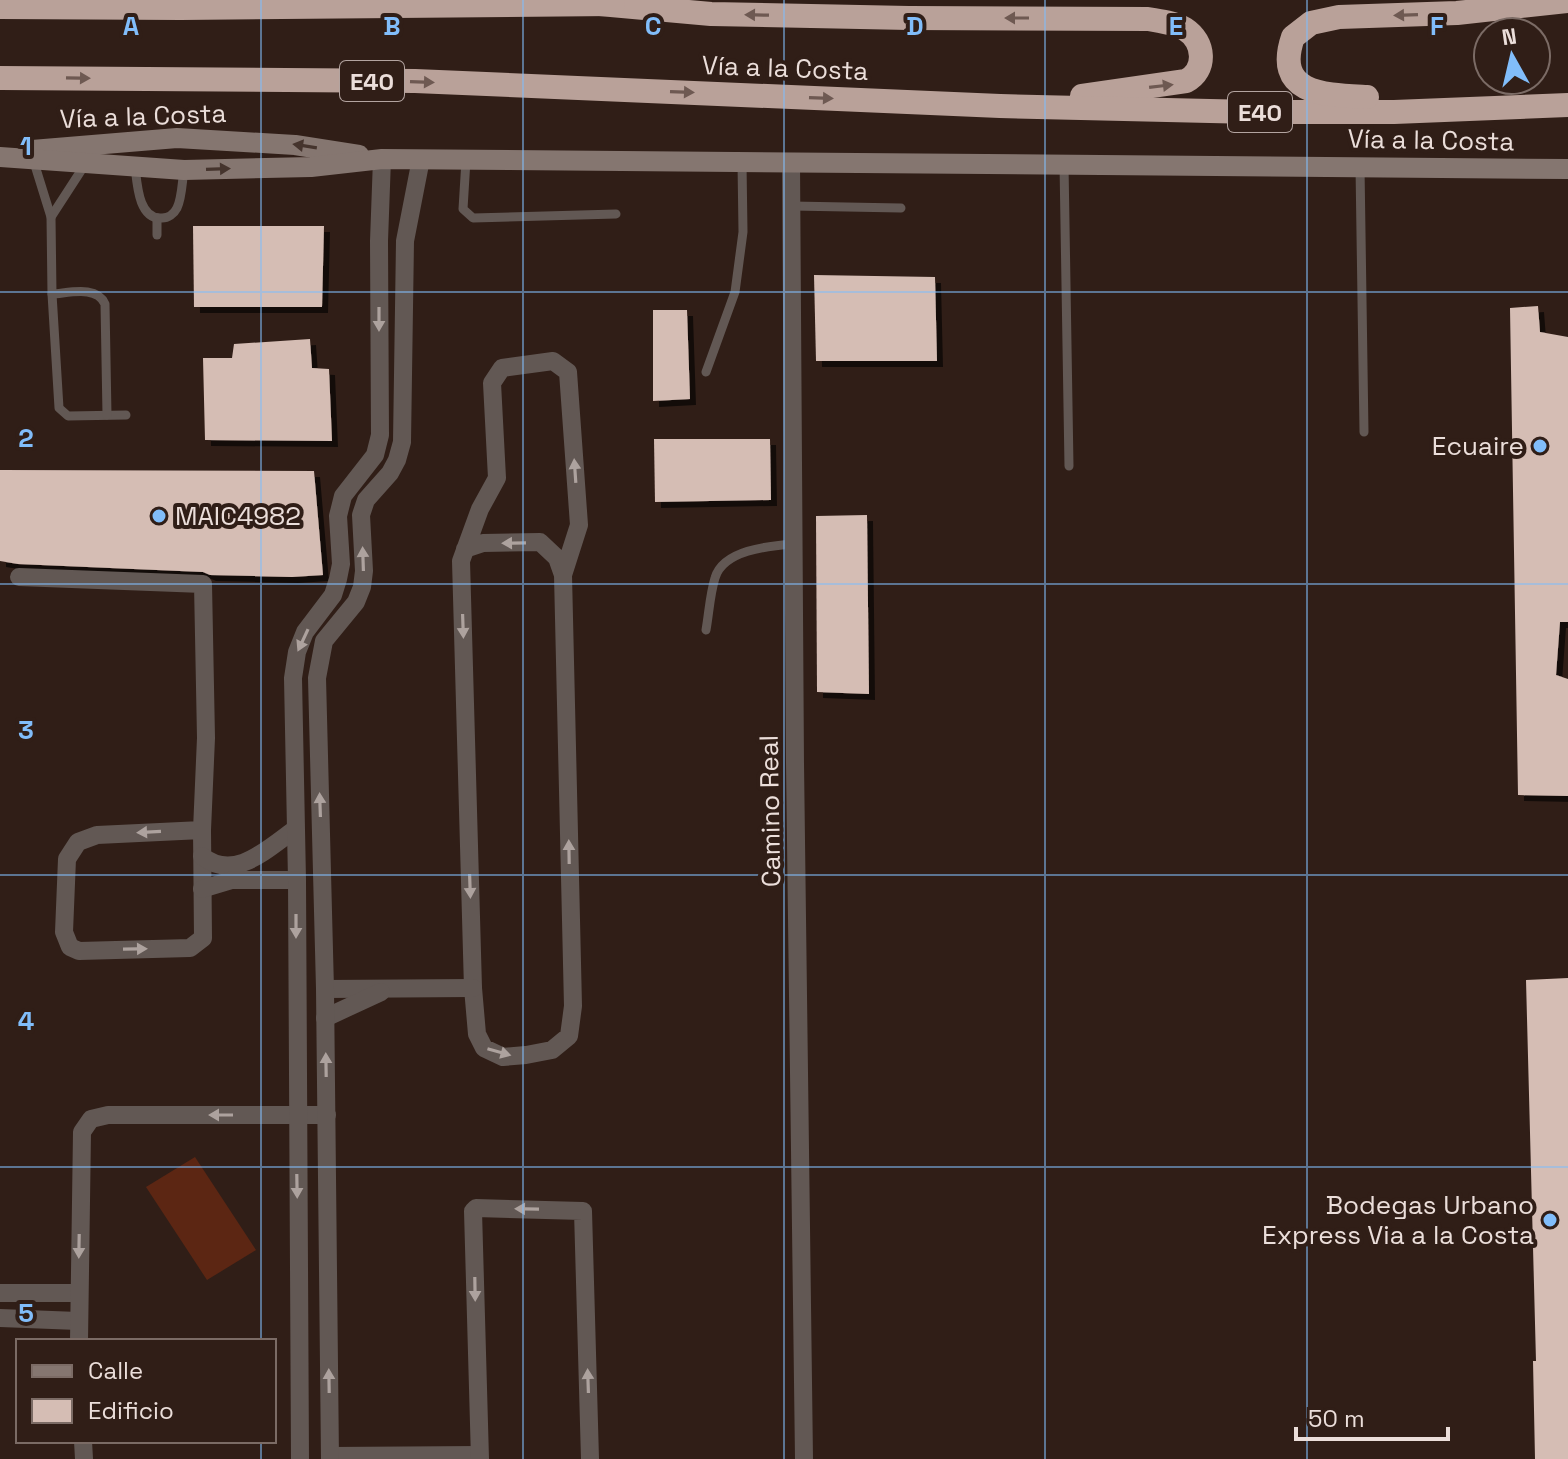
<svg xmlns="http://www.w3.org/2000/svg" width="1568" height="1459" viewBox="0 0 1568 1459" font-family="'Space Grotesk',sans-serif">
<defs>
<filter id="shadow"><feDropShadow dx="6" dy="6" stdDeviation="0" flood-color="#0009"/></filter>
</defs>
<rect width="100%" height="100%" fill="#301e17"/>
<path fill="#5c2613" d="M195 1157 256 1250 207 1280 146 1187Z"/>
<g fill="#d5bdb4" filter="url(#shadow)">
<path d="M193 226H324L322 307H194Z"/>
<path d="M814 275 935 277 937 361H816Z"/>
<path d="M1538 306 1540 332 1568 337V622H1560L1556 675 1568 679V796L1518 795 1510 308Z"/>
<path d="M653 310H687L690 399 653 401Z"/>
<path d="M310 339 312 368 329 369 332 441 205 440 203 358H232L234 344Z"/>
<path d="M654 439H770L771 500 655 502Z"/>
<path d="M0 470 314 471 323 575 292 577 210 575 203 572 18 564 0 561Z"/>
<path d="M867 515 869 694 817 692 816 516Z"/>
<path d="M1568 978V1459H1535L1533 1361H1536L1526 980Z"/>
</g>
<g fill="none" stroke-linecap="round" stroke-linejoin="round">
<g stroke="#625854" stroke-width="9">
<path d="M33 159 51 217 52 294 59 408 68 416 126 415"/>
<path d="M466 160 463 209 473 218 616 214"/>
<path d="M1064 164 1069 466"/>
<path d="M135 166C137 182 138 220 162 218 168 218 174 214 177 208 182 198 182 182 184 170"/>
<path d="M1360 167 1364 432"/>
<path d="M792 206 901 208"/>
<path d="M51 217 86 163"/>
<path d="M157 235V218"/>
<path d="M52 294C69 293 97 285 105 304L107 415"/>
<path d="M706 372 735 292 743 232 742 163"/>
<path d="M706 630C709 613 710 594 715 578 723 550 768 546 793 544"/>
</g>
<g stroke="#625854" stroke-width="18">
<path d="M791 162 795 763 804 1459"/>
<path d="M465 549 483 543 540 542 557 558 563 575 573 1006 569 1036 552 1050 526 1055 503 1057 484 1048 477 1034 473 988 461 561 480 509 497 478 492 383 502 368 553 361 568 372 579 525 563 575"/>
<path d="M19 577 203 584 206 738 202 830 203 938 190 948 79 951 70 947 64 932 67 859 78 842 97 835 202 830"/>
<path d="M202 856C234 882 267 849 294 830"/>
<path d="M202 889 232 880H297"/>
<path d="M325 989 473 988"/>
<path d="M325 1018 381 992"/>
<path d="M0 1293H78"/>
<path d="M0 1318 78 1321"/>
<path d="M79 1341 82 1132 91 1119 108 1115H327"/>
<path d="M83 1441 84 1459"/>
<path d="M330 1456 479 1455"/>
<path d="M300 1459 297 880 293 678 297 652 305 632 333 595 338 579 341 564 338 516 343 496 375 455 380 435 379 241 382 159"/>
<path d="M330 1459 325 989 317 678 324 641 356 602 362 587 364 571 361 515 366 500 390 473 397 460 402 442 405 241 421 159"/>
<path d="M480 1459 473 1211 476 1208 583 1211 590 1459"/>
</g>
<g stroke="#857670" stroke-width="20">
<path d="M32 150 177 138 295 145 359 155"/>
<path d="M0 157 184 170 311 167 382 159 1568 169"/>
</g>
<g stroke="#b9a199" stroke-width="24">
<path d="M600 4 711 14 909 18 1148 19C1161 21 1174 23 1185 29 1205 42 1207 70 1186 81L1082 96"/>
<path d="M0 7 181 8 613 4"/>
<path d="M0 78 415 81 1000 106 1253 112H1394L1568 105"/>
<path d="M1367 97C1326 95 1273 95 1293 37L1311 23 1339 17 1457 13 1567 1"/>
</g>
</g>
<defs><path id="oneway-solid" d="M-6-.8H1V-3.2L6.5 0L1 3.2V.8H-6Z" transform="scale(2)"/></defs>
<g fill="#6e5952">
<use href="#oneway-solid" transform="translate(757 15) rotate(-179)"/>
<use href="#oneway-solid" transform="translate(1406 15) rotate(178)"/>
<use href="#oneway-solid" transform="translate(1017 18) rotate(180)"/>
<use href="#oneway-solid" transform="translate(78 78) rotate(1)"/>
<use href="#oneway-solid" transform="translate(422 82) rotate(2)"/>
<use href="#oneway-solid" transform="translate(1161 86) rotate(-7)"/>
<use href="#oneway-solid" transform="translate(682 92) rotate(2)"/>
<use href="#oneway-solid" transform="translate(821 98) rotate(2)"/>
</g>
<g fill="#45342d">
<use href="#oneway-solid" transform="translate(305 146) rotate(-171)"/>
<use href="#oneway-solid" transform="translate(218 169) rotate(-2)"/>
</g>
<g fill="#ada29e">
<use href="#oneway-solid" transform="translate(379 319) rotate(90)"/>
<use href="#oneway-solid" transform="translate(575 471) rotate(-94)"/>
<use href="#oneway-solid" transform="translate(514 543) rotate(179)"/>
<use href="#oneway-solid" transform="translate(363 559) rotate(-92)"/>
<use href="#oneway-solid" transform="translate(463 626) rotate(88)"/>
<use href="#oneway-solid" transform="translate(303 640) rotate(115)"/>
<use href="#oneway-solid" transform="translate(320 805) rotate(-92)"/>
<use href="#oneway-solid" transform="translate(149 832) rotate(177)"/>
<use href="#oneway-solid" transform="translate(569 852) rotate(-91)"/>
<use href="#oneway-solid" transform="translate(470 886) rotate(88)"/>
<use href="#oneway-solid" transform="translate(296 926) rotate(90)"/>
<use href="#oneway-solid" transform="translate(135 949) rotate(-1)"/>
<use href="#oneway-solid" transform="translate(499 1052) rotate(16)"/>
<use href="#oneway-solid" transform="translate(326 1065) rotate(-91)"/>
<use href="#oneway-solid" transform="translate(221 1115) rotate(180)"/>
<use href="#oneway-solid" transform="translate(297 1186) rotate(89)"/>
<use href="#oneway-solid" transform="translate(527 1209) rotate(-179)"/>
<use href="#oneway-solid" transform="translate(79 1246) rotate(91)"/>
<use href="#oneway-solid" transform="translate(475 1289) rotate(89)"/>
<use href="#oneway-solid" transform="translate(329 1381) rotate(-91)"/>
<use href="#oneway-solid" transform="translate(588 1381) rotate(-92)"/>
</g>
<path fill="none" stroke="#81bdfa" stroke-width="2" stroke-opacity="0.55" d="M261 0V1341M523 0V1459M784 0V1459M1045 0V1459M1307 0V1459M0 292H1568M0 584H1568M0 875H1568M0 1167H1568M261 1441V1459"/>
<g fill="#81bdfa" stroke="#301e17" stroke-width="3">
<circle cx="1540" cy="446" r="8"/>
<circle cx="159" cy="516" r="8"/>
<circle cx="1550" cy="1220" r="8"/>
</g>
<g text-anchor="middle" dominant-baseline="central" stroke-width="8" stroke-linejoin="round" paint-order="stroke">
<g fill="#301e17" stroke="#b3a4a0" stroke-width="2">
<rect x="340" y="61" width="64" height="40" rx="6"/>
<rect x="1228" y="92" width="64" height="40" rx="6"/>
</g>
<g font-size="24" font-weight="bold" fill="#ebdeda">
<text x="372" y="81">E40</text>
<text x="1260" y="112">E40</text>
</g>
<g font-size="26" fill="#ebdeda" stroke="#301e17">
<text transform="translate(785 68) rotate(2)">Vía a la Costa</text>
<text transform="translate(143 116) rotate(-2)">Vía a la Costa</text>
<text transform="translate(1431 140) rotate(1)">Vía a la Costa</text>
<text transform="translate(770 811) rotate(-91)">Camino Real</text>
</g>
<g font-size="26" fill="#ebdeda" stroke="#301e17" text-anchor="end">
<text x="1524" y="446">Ecuaire</text>
<text x="175" y="516" text-anchor="start">MAIC4982</text>
<text x="1534" y="1205">Bodegas Urbano<tspan x="1534" dy="30">Express Via a la Costa</tspan></text>
</g>
</g>
<g font-size="26" text-anchor="middle" font-weight="bold" fill="#81bdfa" stroke="#301e17" stroke-width="8" stroke-linejoin="round" paint-order="stroke">
<text x="131" y="35">A</text>
<text x="392" y="35">B</text>
<text x="653" y="35">C</text>
<text x="915" y="35">D</text>
<text x="1176" y="35">E</text>
<text x="1437" y="35">F</text>
<text x="26" y="155">1</text>
<text x="26" y="447">2</text>
<text x="26" y="739">3</text>
<text x="26" y="1030">4</text>
<text x="26" y="1322">5</text>
</g>
<rect x="16" y="1339" width="260" height="104" fill="#301e17" stroke="#7b6b65" stroke-width="2"/>
<rect x="32" y="1365" width="40" height="12" fill="#857670" stroke="#7b6b65" stroke-width="2"/>
<text x="88" y="1379" font-size="24" fill="#ebdeda">Calle</text>
<rect x="32" y="1399" width="40" height="24" fill="#d5bdb4" stroke="#7b6b65" stroke-width="2"/>
<text x="88" y="1419" font-size="24" fill="#ebdeda">Edificio</text>
<g transform="translate(1512 56) rotate(352)"><circle r="38" fill="#301e17" stroke="#7b6b65" stroke-width="2"/>
<path d="M0-6L14 30L0 20L-14 30Z" fill="#81bdfa"/>
<text y="-12" font-size="22" font-weight="bold" text-anchor="middle" fill="#ebdeda">N</text>
</g>
<path d="M1296 1427v12h152v-12" fill="none" stroke="#ebdeda" stroke-width="4"/>
<text x="1308" y="1427" font-size="24" fill="#ebdeda" stroke="#301e17" stroke-width="6" paint-order="stroke">50 m</text>
</svg>
